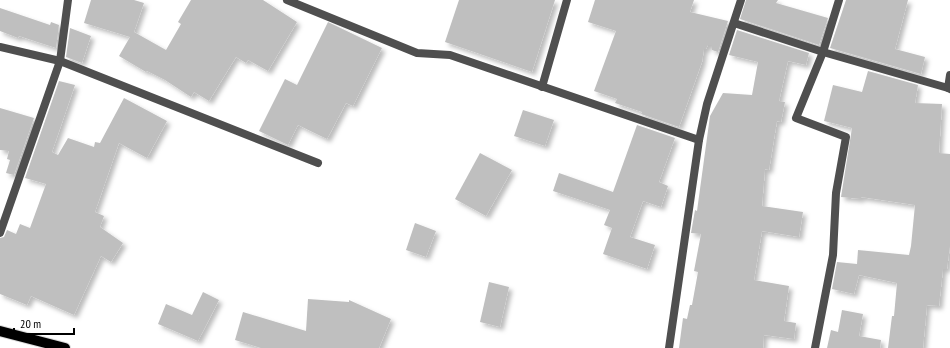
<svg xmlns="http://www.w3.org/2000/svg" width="950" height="348" viewBox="0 0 950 348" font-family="'PT Sans Narrow',sans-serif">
<defs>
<filter id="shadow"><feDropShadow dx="3.5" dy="3.5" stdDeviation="2" flood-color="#0004"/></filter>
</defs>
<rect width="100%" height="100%" fill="#fff"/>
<g fill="#bfbfbf" filter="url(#shadow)">
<path d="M91 0H134L144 3 134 32 166 50 181 24 178 22 191 0H263L297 22 268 71 248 60 246 63 236 57 209 101 194 92 191 97 165 80 147 71 146 72 119 56 130 37 84 23Z"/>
<path d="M459 0H555L532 72 445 42Z"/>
<path d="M595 0H694L690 12 728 21 718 52 712 50V45H708L706 49H704L702 62 679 127 641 114 642 112 615 103 617 99 594 91 616 31 588 22Z"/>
<path d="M746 0H778L776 3 828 18 819 45 740 19Z"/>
<path d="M846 0H908L895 49 925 57 921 74 830 48Z"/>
<path d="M0 8 50 25 51 22 59 25 56 48 19 36 18 38 0 31Z"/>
<path d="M328 22 382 48 353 106 346 103 327 139 298 125 288 145 259 131 285 79 297 85Z"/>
<path d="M70 28 91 36 82 63 66 57Z"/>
<path d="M737 30 809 53 806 65 788 61 779 101 785 102 781 122 777 121 769 170 765 169 762 206 803 212 799 237 762 231 754 280 789 286 784 321 796 323 794 339 764 335 763 348H679L683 318 687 319 690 305H692L698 272 694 271 701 234 691 233 695 210 697 211 710 116 723 93 752 95 758 62 729 55Z"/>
<path d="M868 71 918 85 915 103 942 104 939 153 950 154V246L947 269H943L939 306 927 305 923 348H888L892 316H894L897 283 859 275 854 294 832 289 837 262 857 264 858 250 909 255 911 246 915 205 861 197V199L841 197 852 128 824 121 833 85 862 92Z"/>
<path d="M59 81 75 85 52 152 58 155 68 138 94 147 95 142 100 143 124 98 167 121 147 158 119 143 95 212 104 216 100 227 123 243 111 262 101 256 74 315 31 296 27 305 0 294V238L4 237 7 230 16 234 20 224 30 228 46 184 25 178Z"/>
<path d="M0 108 34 118 14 175 6 173 10 160 7 159 9 151 0 150Z"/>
<path d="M523 110 554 120 545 146 514 136Z"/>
<path d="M637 125 675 138 659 182 668 186 661 207 643 201 630 237 655 245 647 269 603 254 612 228 604 225 610 210 553 191 559 173 613 192Z"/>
<path d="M480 153 512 170 486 216 455 199Z"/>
<path d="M415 223 436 231 426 257 406 250Z"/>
<path d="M489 282 509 287 500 327 480 322Z"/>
<path d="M203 292 219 300 198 341 158 324 166 304 192 315Z"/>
<path d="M308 299 349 302V300L391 319 379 348H261L235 340 243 312 306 331Z"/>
<path d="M842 310 863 314 859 336 881 340 880 348H827L831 330 838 332Z"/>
</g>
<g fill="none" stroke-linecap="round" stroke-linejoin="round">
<defs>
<path id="primary" d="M0 331 65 348"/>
</defs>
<use href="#primary" stroke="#dbdbdb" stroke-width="12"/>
<g stroke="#4f4f4f" stroke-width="8">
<path d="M287 0 417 53 450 55 699 140"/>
<path d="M734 23 823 52 948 88"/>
<path d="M0 47 60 61 318 163"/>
<path d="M950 75 948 88 950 89"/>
<path d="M542 87 567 0"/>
<path d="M0 233 60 61 68 0"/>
<path d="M669 348 699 140 707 104 741 0"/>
<path d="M815 348 833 255 836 193 846 137 796 118 823 52 839 0"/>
</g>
<use href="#primary" stroke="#000" stroke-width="10"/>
</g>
<path d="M14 328v6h60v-6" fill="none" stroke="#000000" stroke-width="2"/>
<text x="20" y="328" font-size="12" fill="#000000" stroke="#ffffff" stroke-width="3" paint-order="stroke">20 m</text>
</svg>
